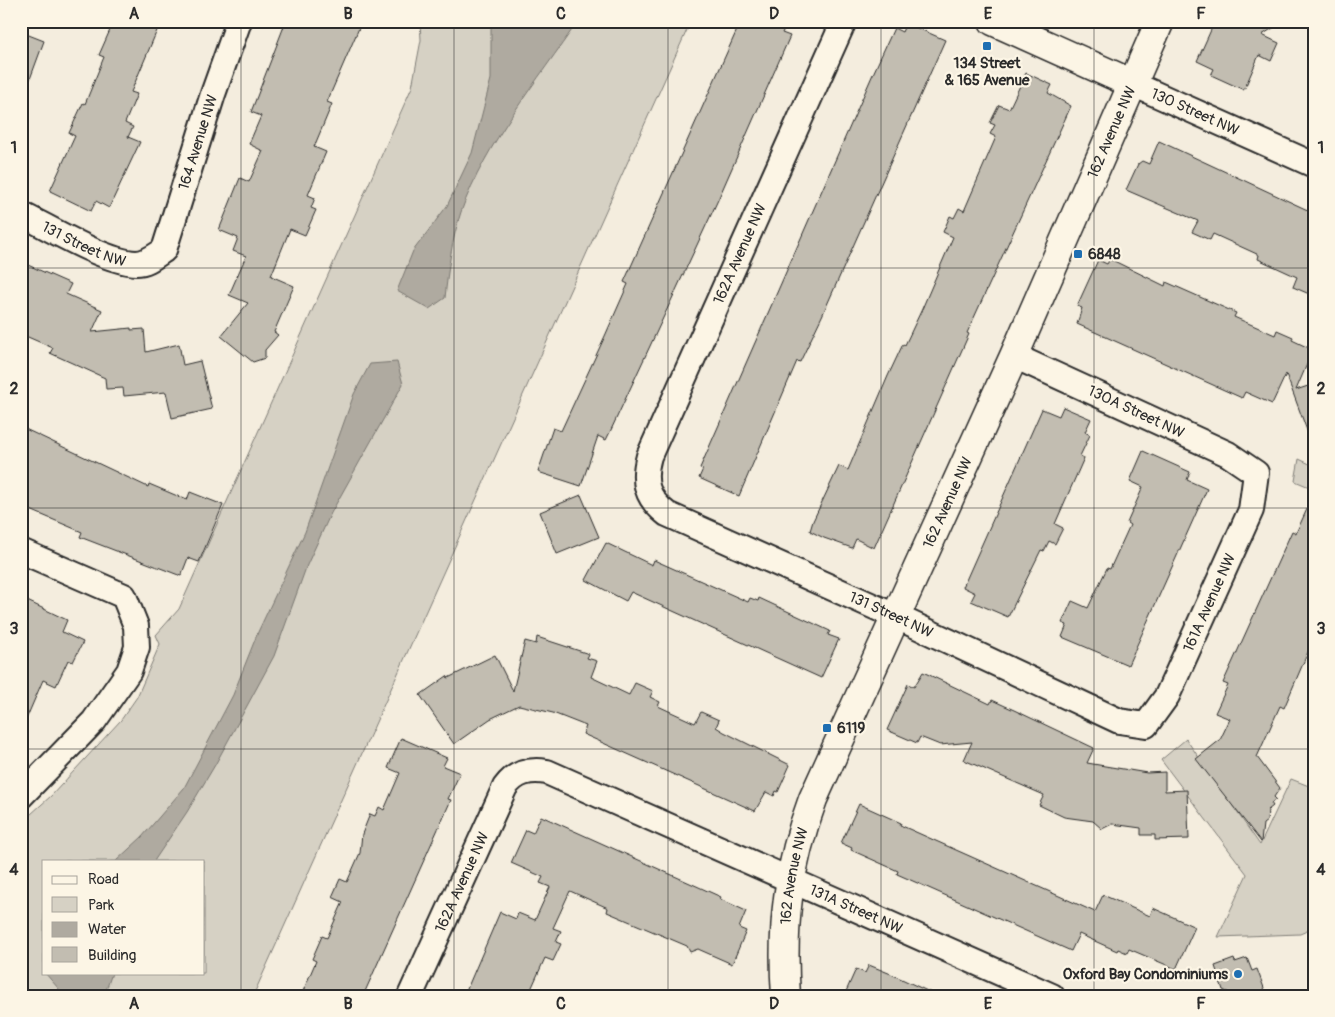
<svg xmlns="http://www.w3.org/2000/svg" width="1335" height="1017" viewBox="0 0 1335 1017" font-family="Pangolin,sans-serif">
<rect width="100%" height="100%" fill="#f4edde"/>
<filter id="ink" filterUnits="userSpaceOnUse"><feTurbulence type="fractalNoise" baseFrequency=".02" numOctaves="2"/><feDisplacementMap in="SourceGraphic" scale="10" xChannelSelector="R" yChannelSelector="G"/><feConvolveMatrix kernelMatrix="1 2 1 2 8 2 1 2 1" color-interpolation-filters="sRGB"/></filter>
<g filter="url(#ink)">
<g fill="#d6d1c4" stroke="#807e78" fill-rule="evenodd">
<path d="M420 21H691L253 996H21V823L51 796 121 720 137 697 160 644 156 635 179 609 412 87 421 40ZM44 861H204V973H44Z"/>
<path d="M1299 459 1314 466V489L1295 481Z"/>
<path d="M1186 739 1260 845 1291 779 1314 788V928L1300 934 1218 937 1247 874 1161 760Z"/>
</g>
<g fill="#afaaa0" stroke="#7a7771">
<path d="M491 21H578C538 80 485 144 461 212 452 239 448 269 445 298L429 309 397 291 413 251 447 206 472 153 491 79Z"/>
<path d="M397 362 403 384 331 513 307 565 274 656 215 765 187 812 154 861H116L142 837 184 788 233 695 258 632 305 532 354 394 370 364Z"/>
<path d="M45 973H112L104 996H65Z"/>
</g>
<g fill="#c2bdb1" stroke="#2b2b2b">
<path d="M114 21H161L131 92 137 94 125 123 133 127 128 137 140 142 109 208 96 201 91 211 50 191 75 136 69 133 83 103 85 104 104 57 99 55Z"/>
<path d="M286 21H362L327 102 332 104 314 147 326 152 308 195 315 198 311 208 316 210 305 235 290 229 271 276 294 286 274 332 278 335 265 350V358L253 362 221 336 248 303 229 295 246 256 233 251 238 238 219 230 240 178 249 182 263 151 249 144 261 116 251 112Z"/>
<path d="M741 21H788L782 33 790 36 717 202 610 432 606 440 598 436 581 486 538 472 553 428 561 431 605 336 628 284 624 282Z"/>
<path d="M1215 21H1284L1262 35 1279 43 1271 61 1259 55 1244 90 1211 75 1214 69 1197 61Z"/>
<path d="M906 23 945 40 822 316 800 362 797 361 739 496 699 478 703 469 700 468 873 74 894 28 902 32Z"/>
<path d="M21 32 44 41 23 98H21Z"/>
<path d="M1026 73 1052 85 1048 93 1071 106 967 333 969 334 874 548 856 539 852 548 824 538 810 531 813 521 839 466 848 470 888 376 903 344 905 345 922 309 953 237 943 232 950 216 954 218 959 208 964 211 996 137 990 134 995 125 990 123 999 105 1009 109Z"/>
<path d="M1159 141 1314 213V296L1293 287 1297 277 1258 259 1259 255 1213 234 1210 240 1192 232 1198 221 1126 190 1138 164 1142 161 1149 164Z"/>
<path d="M1110 259 1165 286 1166 282 1236 313 1234 317 1275 335 1277 330 1293 337 1292 340 1313 350 1296 390 1314 384V444H1312L1286 374 1272 404 1245 392 1242 398 1077 324 1082 308 1077 306 1098 260 1107 264Z"/>
<path d="M21 262 71 284 66 294 102 310 92 332 131 328V330L144 329 146 352 179 344 183 365 200 361 212 409 172 418 166 392 124 396 123 388 106 389 105 378 50 353 53 348 21 334Z"/>
<path d="M1063 407 1091 419 1085 432 1090 435 1080 456 1084 458 1055 524 1063 528 1055 544 1049 541 1044 551 1041 550 1008 617 971 601 975 593 963 587 1042 409 1059 416Z"/>
<path d="M21 427 148 487 149 484 187 500 190 492 223 505 199 562 188 558 181 576 80 537 82 532 21 506Z"/>
<path d="M1143 451 1190 472 1187 480 1207 489 1128 665 1062 637 1067 625 1062 623 1072 601 1088 608 1107 568 1110 569 1130 525 1127 523 1143 487 1130 481Z"/>
<path d="M1314 494V638L1284 708 1280 706 1257 757 1280 788 1274 797 1276 799 1271 803 1273 806 1268 810 1267 821 1263 824 1261 842 1196 759 1220 740 1230 719 1215 713 1228 685 1223 683 1292 531 1296 533Z"/>
<path d="M581 495 599 537 557 554 540 512Z"/>
<path d="M606 543 652 565 654 560 748 602 750 598 758 601 759 598 830 631 828 635 839 639 821 678 631 592 626 601 586 580Z"/>
<path d="M21 598 67 620 62 632 83 642 73 662 68 660 56 686 43 680 21 731Z"/>
<path d="M537 637 589 654 587 658 597 661 591 677 629 695 635 683 653 691 650 697 660 702 658 706 695 723 701 712 719 720 716 727 724 732 790 765 778 792 776 791 774 796 766 792 755 811 583 734 586 726 553 713 519 705 490 719 454 744 420 695 447 676 448 678 495 655 513 691 525 641 536 644Z"/>
<path d="M923 672 990 704 992 700 1014 710 1094 748 1087 763 1147 773 1165 772V791L1187 790 1189 839 1155 840V835H1141V828L1112 824 1102 829 1093 821 1064 817 1039 805 1044 795 964 760 972 742 940 745 920 737 917 743 887 730 908 684 914 687Z"/>
<path d="M401 738 447 758 443 766 460 773 448 799 451 800 363 996H301L316 961 312 959 322 936 327 938 343 902 332 897 340 879 347 882 360 853 362 834 370 814 375 816 379 807 384 810 400 773 388 768Z"/>
<path d="M859 804 901 823 900 825 1095 912 1103 895 1150 916 1153 908 1195 927 1176 969 1129 949 1127 953 1118 949 1117 951 1079 934 1071 951 897 874 898 871 851 850 852 848 841 843Z"/>
<path d="M541 816 721 897 720 899 746 911 739 928 746 931 732 964 698 949 690 952 687 946 607 912 608 908 570 891 553 928 561 931 556 942 561 944 553 961 545 958 528 996H464L500 912 516 919 518 913 535 920 550 887 540 883 543 877 511 863 526 830 533 833Z"/>
<path d="M1247 958 1252 971 1257 969 1267 996H1236L1223 990 1215 966 1234 959 1235 962Z"/>
<path d="M869 965 891 974 938 996H844L856 969 865 973Z"/>
</g>
<g fill="none" stroke-linecap="round" stroke-linejoin="round">
<defs>
<g id="street">
<path id="s1" d="M844 21 649 456C642 481 646 498 667 514L895 616 1119 721 1146 725 1167 696 1251 510 1256 473 1228 454 1014 356"/>
<path id="s2" d="M1133 84 1314 165"/>
<path id="s3" d="M21 214C50 228 105 262 136 263 147 263 155 256 164 250L213 94 239 21"/>
<path d="M21 551 124 596 136 626 137 647 129 671 94 721 21 796"/>
<path id="s4" d="M410 996 505 787C516 772 530 769 547 772L1052 996"/>
</g>
<g id="secondary">
<path d="M993 21 1133 84"/>
<path id="s5" d="M786 996C781 925 788 866 813 799L1014 356 1160 21"/>
</g>
</defs>
<use href="#street" stroke="#2b2b2b" stroke-width="28"/>
<use href="#secondary" stroke="#2b2b2b" stroke-width="31"/>
<use href="#street" stroke="#fcf5e5" stroke-width="24"/>
<use href="#secondary" stroke="#fcf5e5" stroke-width="28"/>
</g>
</g>
<path fill="none" stroke="#2b2b2b" stroke-width="1" stroke-opacity="0.55" d="M241 21V996M454 21V996M668 21V996M881 21V996M1094 21V996M21 268H1314M21 508H1314M21 749H1314"/>
<g fill="#1f6fb2" stroke="#fcf5e5" stroke-width="2">
<rect x="982" y="41" width="10" height="10" rx="2.5"/>
<rect x="1073" y="249" width="10" height="10" rx="2.5"/>
<rect x="822" y="723" width="10" height="10" rx="2.5"/>
<circle cx="1238" cy="974" r="5"/>
</g>
<g text-anchor="middle" dominant-baseline="central" stroke-width="4.5" stroke-linejoin="round" paint-order="stroke">
<g font-size="15" font-weight="bold" fill="#2b2b2b" stroke="#fcf5e5" text-anchor="start">
<text x="987" y="63" text-anchor="middle">134 Street<tspan x="987" dy="17">&amp; 165 Avenue</tspan></text>
<text x="1088" y="254">6848</text>
<text x="837" y="728">6119</text>
<text x="1228" y="974" text-anchor="end">Oxford Bay Condominiums</text>
</g>
<g font-size="15" fill="#2b2b2b" stroke="#fcf5e5">
<text stroke="none"><textPath href="#s2" startOffset="68">130 Street NW</textPath></text>
<text stroke="none"><textPath href="#s5" startOffset="931">162 Avenue NW</textPath></text>
<text stroke="none"><textPath href="#s3" startOffset="270">164 Avenue NW</textPath></text>
<text stroke="none"><textPath href="#s3" startOffset="70">131 Street NW</textPath></text>
<text transform="translate(740 254) rotate(-66)">162A Avenue NW</text>
<text transform="translate(1136 412) rotate(25)">130A Street NW</text>
<text stroke="none"><textPath href="#s5" startOffset="526">162 Avenue NW</textPath></text>
<text stroke="none"><textPath href="#s1" startOffset="1205">161A Avenue NW</textPath></text>
<text stroke="none"><textPath href="#s1" startOffset="788">131 Street NW</textPath></text>
<text stroke="none"><textPath href="#s5" startOffset="121">162 Avenue NW</textPath></text>
<text stroke="none"><textPath href="#s4" startOffset="125">162A Avenue NW</textPath></text>
<text stroke="none"><textPath href="#s4" startOffset="615">131A Street NW</textPath></text>
</g>
</g>
<rect width="1335" height="1017" fill="none" stroke="#fcf5e5" stroke-width="55"/>
<rect x="42" y="860" width="162" height="115" fill="#fcf5e5" stroke="#a8a49b"/>
<rect x="52" y="876" width="25" height="8" fill="#fcf5e5" stroke="#a8a49b"/>
<text x="88" y="884" font-size="15" fill="#2b2b2b">Road</text>
<rect x="52" y="897" width="25" height="15" fill="#d6d1c4" stroke="#a8a49b"/>
<text x="88" y="910" font-size="15" fill="#2b2b2b">Park</text>
<rect x="52" y="922" width="25" height="15" fill="#afaaa0" stroke="#a8a49b"/>
<text x="88" y="934" font-size="15" fill="#2b2b2b">Water</text>
<rect x="52" y="947" width="25" height="15" fill="#c2bdb1" stroke="#a8a49b"/>
<text x="88" y="960" font-size="15" fill="#2b2b2b">Building</text>
<rect x="28" y="28" width="1280" height="962" fill="none" stroke="#2b2b2b" stroke-width="2"/>
<g font-size="16" text-anchor="middle" font-weight="bold" fill="#2b2b2b">
<text x="134" y="19">A</text>
<text x="348" y="19">B</text>
<text x="561" y="19">C</text>
<text x="774" y="19">D</text>
<text x="988" y="19">E</text>
<text x="1201" y="19">F</text>
<text x="14" y="153">1</text>
<text x="1321" y="153">1</text>
<text x="14" y="394">2</text>
<text x="1321" y="394">2</text>
<text x="14" y="634">3</text>
<text x="1321" y="634">3</text>
<text x="14" y="875">4</text>
<text x="1321" y="875">4</text>
<text x="134" y="1009">A</text>
<text x="348" y="1009">B</text>
<text x="561" y="1009">C</text>
<text x="774" y="1009">D</text>
<text x="988" y="1009">E</text>
<text x="1201" y="1009">F</text>
</g>
</svg>
